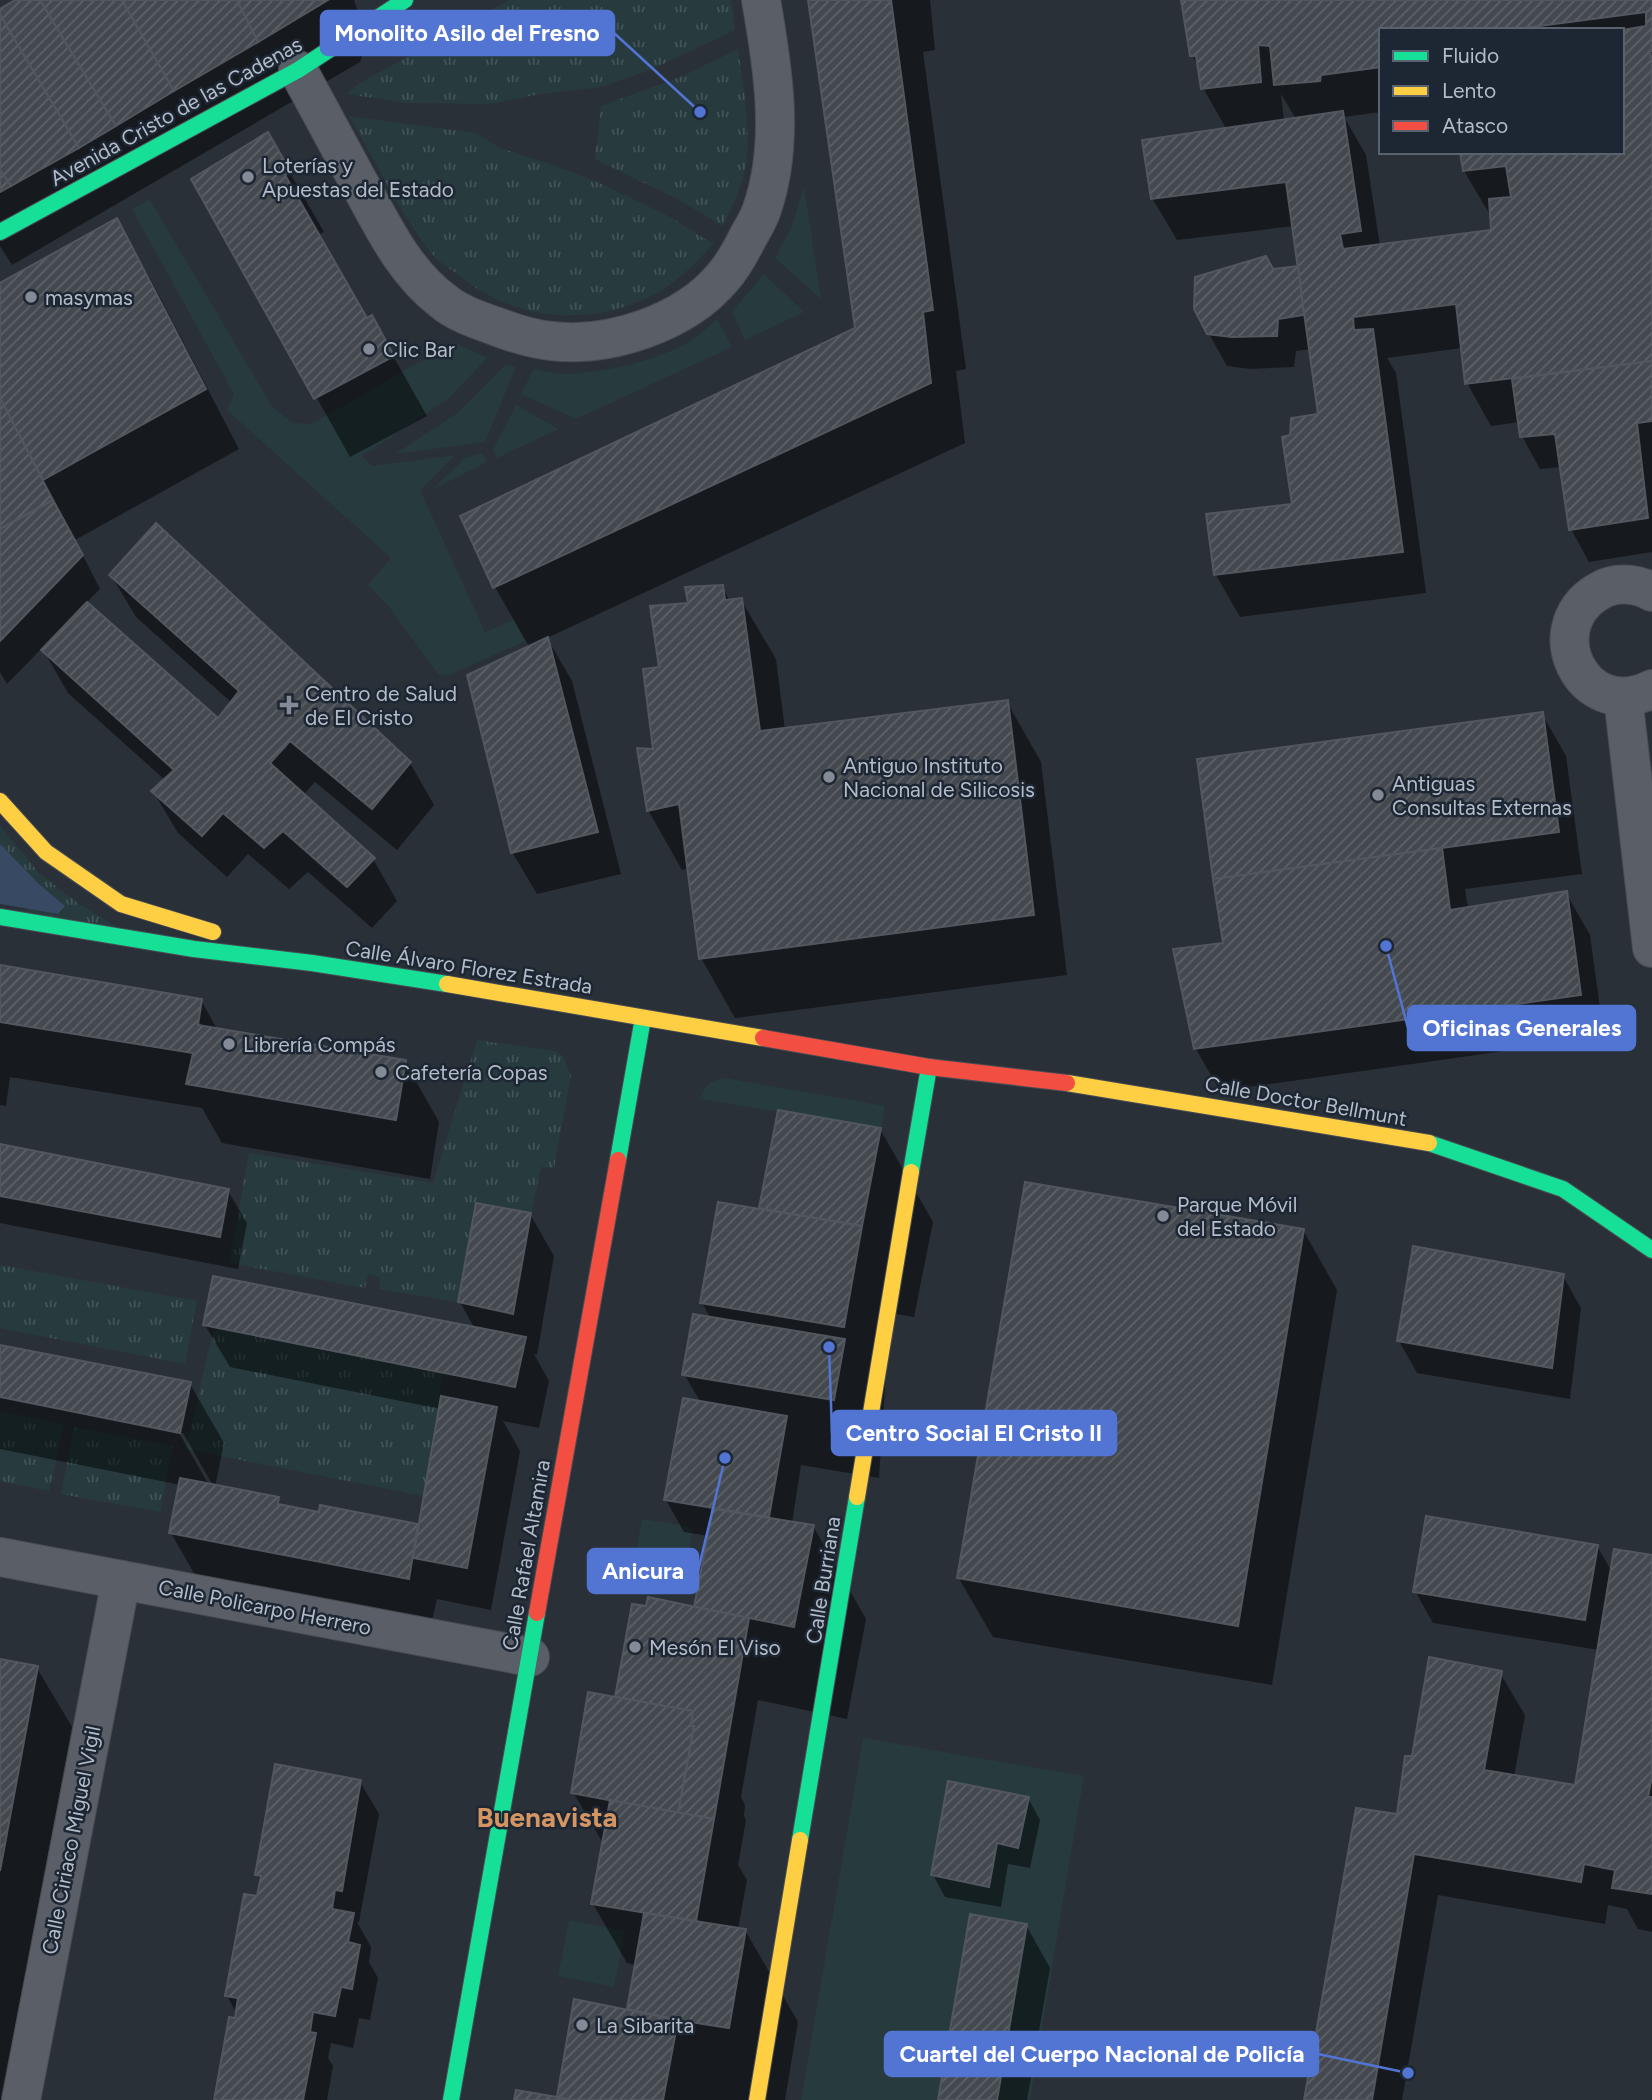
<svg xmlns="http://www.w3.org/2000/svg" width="1652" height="2100" viewBox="0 0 1652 2100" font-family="Figtree,sans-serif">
<defs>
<pattern id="grass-tufts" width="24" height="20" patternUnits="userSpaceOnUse" patternTransform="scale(1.75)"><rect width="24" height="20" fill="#273a3e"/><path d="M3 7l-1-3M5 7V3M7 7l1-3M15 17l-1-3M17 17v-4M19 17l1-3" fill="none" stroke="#445559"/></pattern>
<pattern id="building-hatch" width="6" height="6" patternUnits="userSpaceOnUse" patternTransform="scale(1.75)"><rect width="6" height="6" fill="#444950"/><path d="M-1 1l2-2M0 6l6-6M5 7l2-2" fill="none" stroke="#5d6168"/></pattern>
</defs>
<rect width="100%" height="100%" fill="#2a3038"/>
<g fill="url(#grass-tufts)">
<path d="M509 0H731L735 30 650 70 601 87 540 94 491 104 407 103 347 94 357 85Z"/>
<path d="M738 49C743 86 751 126 746 164 743 185 732 206 723 226L679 200 595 159 601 106 683 76Z"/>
<path d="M349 116 475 133 500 148 553 165 602 184 668 216 713 244C696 262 679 281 657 293 591 328 515 322 457 274 449 268 439 262 432 254 399 212 376 162 349 116Z"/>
<path d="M0 826 39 873 78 903 117 927 0 912 65 906 39 884 0 844Z"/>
<path d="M477 1040 555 1051 563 1056 571 1076 554 1168 541 1167 531 1213 476 1203 458 1302 379 1289 380 1277 368 1274 365 1288 229 1263 249 1153 433 1183Z"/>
<path d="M0 1265 197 1301 185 1364 0 1328Z"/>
<path d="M214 1327 444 1373 439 1395 441 1396 423 1496 186 1449Z"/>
<path d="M0 1411 64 1424 49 1491 0 1481Z"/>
<path d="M74 1427 173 1446 160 1512 61 1494Z"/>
</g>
<g fill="#273a3e">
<path d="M804 186 821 299 775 258 792 226Z"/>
<path d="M150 200 273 408 293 423 312 424 453 342 487 358 448 399 362 456 372 466 455 455 420 490 485 632 514 620 525 641 447 676 438 674 386 603 368 585 391 558 227 410 234 394 132 209Z"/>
<path d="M764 274 804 312 745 340 732 312Z"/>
<path d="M717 319 732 347 576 419 521 394 534 369C544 371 556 374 566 374 604 373 660 360 692 340 701 334 709 326 717 319Z"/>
<path d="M505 365 516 367 485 442 395 454 459 412Z"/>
<path d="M516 405 559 429 497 458 493 450Z"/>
<path d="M482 453 487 462 432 490 465 458Z"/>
<path d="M725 1078 885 1106 881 1128 700 1099C704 1085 712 1080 725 1078Z"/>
<path d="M642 1519 693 1527 683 1582 632 1573Z"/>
<path d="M863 1738 1084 1776 1030 2100H801Z"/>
<path d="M569 1920 625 1931 614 1987 558 1976Z"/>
</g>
<path fill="#384963" d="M0 844 39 884 65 906 58 914 0 904Z"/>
<g fill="#0007" fill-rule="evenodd">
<path d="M18 0H354L368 42 360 62 12 265 0 246V10Z"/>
<path d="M810 0H930L935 50 923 52 966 369 956 371 965 443 547 638 572 681 621 874 537 894 512 852 530 648 495 587 857 329Z"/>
<path d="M1182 0H1652V552L1589 562 1571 529 1561 467 1540 469 1522 436 1520 422 1491 426 1467 383 1462 348 1387 358 1396 373 1426 593 1240 617 1216 575 1294 505 1292 436 1320 416 1311 349 1296 351 1294 367 1251 369 1227 366 1209 334 1273 271 1300 267 1294 226 1177 240 1152 198 1227 130 1203 88 1200 70 1192 55ZM1381 30H1622V152L1464 171 1489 213H1492L1493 231 1380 246 1366 155 1344 117 1381 112ZM1281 94 1296 119 1284 121Z"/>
<path d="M268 135 324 232 318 235 367 321 371 317 427 416 350 457 194 179Z"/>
<path d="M117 221 151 280 239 449 75 540 100 589 86 603 218 720 232 703 136 617 111 575 410 763 434 805 397 850 315 782 303 795 373 859 397 901 372 928 308 872 289 889 248 854 227 877 178 833 153 791 165 780 68 693 42 648 7 684 0 672V285Z"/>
<path d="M722 587 730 601 741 600 776 659 785 730 1007 702 1041 762 1067 975 735 1018 701 958 689 868 682 870 648 810 661 668 690 605Z"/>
<path d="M1542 714 1566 756 1582 874 1465 889 1468 909 1566 893 1590 935 1604 1037 1220 1091 1196 1049 1225 944 1199 760Z"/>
<path d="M0 967 201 1000 218 1031 405 1062 439 1122 430 1179 222 1143 202 1108 10 1077 6 1106 0 1105Z"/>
<path d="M780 1112 880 1129 933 1222 914 1317 890 1313 879 1478 801 1465 792 1523 813 1526 866 1619 847 1719 758 1700 741 1797 745 1805 744 1816 746 1820 738 1865 747 1880 738 1929 745 1930 798 2022 785 2100H516L558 2099 630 2012 628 2009 636 1965 627 1963 593 1904 604 1845 573 1792 618 1699 696 1609 709 1536 684 1532 666 1500 701 1403 684 1374 711 1319 702 1303 760 1210Z"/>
<path d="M0 1146 228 1191 247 1223 238 1269 0 1223Z"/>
<path d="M530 1214 554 1256 537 1355 534 1354 549 1381 539 1428 503 1421 520 1451 491 1610 437 1599 432 1621 195 1575 171 1533 181 1485 0 1449V1347L190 1384 224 1443 215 1487 278 1499 282 1506 320 1514 321 1507 420 1526 441 1409 230 1367 205 1325 475 1329 460 1302ZM179 1433H183L216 1491 213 1492Z"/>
<path d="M1303 1230 1337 1290 1272 1685 993 1637 958 1577Z"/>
<path d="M1563 1276 1581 1308 1570 1399 1417 1373 1399 1341Z"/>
<path d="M1597 1546 1612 1572 1652 1557V1932L1638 1929 1627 1909 1608 1905 1605 1924 1438 1895 1402 2100H1306L1399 1816 1414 1758 1500 1673 1525 1715 1514 1777 1577 1787 1599 1650 1433 1623 1415 1591Z"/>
<path d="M0 1661 37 1668 72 1727 2 2100H0Z"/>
<path d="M360 1782 379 1814 359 1922H357L371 1947 369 1962 378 1978 370 2020 359 2018 353 2048 331 2043 328 2058 333 2066 327 2100H216L237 2014 227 1996 259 1898 262 1883 257 1875Z"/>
<path d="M1028 1798 1040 1820 1030 1868 1008 1864 1001 1907 945 1897 933 1875Z"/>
<path d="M1026 1925 1050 1968 1027 2100H940Z"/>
</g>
<g fill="url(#building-hatch)" stroke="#52575f" stroke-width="2">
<path d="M15 0H40L116 126 79 148 0 15V9Z"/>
<path d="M40 0H122L174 91 116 126Z"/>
<path d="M122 0H237L258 42 174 91Z"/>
<path d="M237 0H328L258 42Z"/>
<path d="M808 0H891L933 310 923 312 931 383 493 588 460 516 855 328Z"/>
<path d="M1181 0H1652V51H1650L1652 62V361L1465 384 1456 304 1353 317 1354 330 1373 329 1403 552 1214 575 1206 514 1292 504 1282 437 1290 435 1291 418 1318 414 1286 182 1151 199 1142 140 1343 111 1361 231 1340 234 1343 249 1491 230 1489 199 1511 197 1506 166 1463 171 1460 152H1622V30L1646 26V12L1509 30H1381V67L1321 75 1320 81 1274 85 1270 46 1258 45 1261 82 1201 89 1196 56H1190Z"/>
<path d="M0 15 79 148 11 186 0 170Z"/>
<path d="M268 132 291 172 285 175 367 318 372 315 394 356 314 399 191 179Z"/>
<path d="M0 170 11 186 0 192Z"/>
<path d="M117 218 206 389 43 480 0 398V283Z"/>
<path d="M1266 256 1273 269 1298 266 1304 315 1278 319 1277 336 1232 337 1207 334 1194 309 1195 277Z"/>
<path d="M1652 361V421L1637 423 1648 518 1569 530 1555 434 1520 437 1512 379Z"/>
<path d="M0 398 53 500 0 529Z"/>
<path d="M53 500 83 555 0 641V529Z"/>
<path d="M156 523 411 762 372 809 290 741 270 763 375 858 347 887 283 831 264 848 223 813 202 836 151 791 174 770 41 650 87 602 218 718 239 691 109 575Z"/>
<path d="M723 585 725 600 742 598 760 731 1008 700 1034 915 699 959 679 804 647 811 637 748 653 749 643 669 659 667 650 606 688 603 685 587Z"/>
<path d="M548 637 598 832 511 853 467 675Z"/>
<path d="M1543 712 1559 832 1213 879 1197 759Z"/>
<path d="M1442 848 1450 910 1567 891 1581 995 1194 1049 1173 949 1223 943 1213 879Z"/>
<path d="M0 965 202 999 198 1025 406 1060 396 1120 186 1084 193 1053 0 1022Z"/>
<path d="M778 1110 881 1128 862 1226 759 1208Z"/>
<path d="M0 1144 229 1189 220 1237 0 1196Z"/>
<path d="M1025 1182 1304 1229 1238 1626 957 1578Z"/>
<path d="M718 1202 862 1226 844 1327 700 1303Z"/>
<path d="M476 1203 531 1213 513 1314 458 1302Z"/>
<path d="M1413 1246 1564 1274 1552 1368 1397 1341Z"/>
<path d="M213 1276 526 1337 515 1387 203 1325Z"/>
<path d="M693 1314 845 1339 834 1400 682 1375Z"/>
<path d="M0 1345 191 1382 180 1433 0 1397Z"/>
<path d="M441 1396 497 1407 467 1568 413 1558Z"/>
<path d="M683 1398 787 1416 769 1517 664 1500Z"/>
<path d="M180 1478 279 1497 278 1504 319 1512 320 1505 418 1524 409 1579 169 1533Z"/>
<path d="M713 1509 814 1525 794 1627 694 1607Z"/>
<path d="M1426 1516 1598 1545 1585 1620 1413 1592Z"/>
<path d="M1614 1549 1652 1555V1776L1648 1797H1652V1894L1612 1888 1615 1870 1584 1864 1581 1882 1414 1854 1372 2100H1304L1356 1808 1397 1814 1405 1756H1412L1429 1657 1502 1671 1484 1770 1575 1785Z"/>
<path d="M648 1597 749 1618 714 1819 678 1813 694 1726H691L693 1711 615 1697 632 1604 646 1606Z"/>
<path d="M0 1659 38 1666 0 1871Z"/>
<path d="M588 1692 693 1711 691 1726H694L678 1813 571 1793Z"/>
<path d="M275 1764 361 1780 342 1891 335 1890 332 1909 354 1913 348 1942 360 1945 352 1989 341 1987 335 2016 313 2012 310 2032 316 2033 303 2100H214L229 2017 235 2018 238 1998 225 1996 244 1894 257 1896 261 1876 255 1875Z"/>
<path d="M948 1781 1029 1797 1018 1848 997 1843 989 1887 931 1875Z"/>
<path d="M610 1800 714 1819 696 1921 591 1904Z"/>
<path d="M644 1913 746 1929 729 2028 678 2020 627 2009Z"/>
<path d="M970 1914 1027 1924 997 2100H938Z"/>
<path d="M574 1999 678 2020 663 2100H571L557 2097Z"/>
<path d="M516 2090 557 2097 571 2100H514Z"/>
</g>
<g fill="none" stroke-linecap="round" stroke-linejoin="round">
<defs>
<g id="street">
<path d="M298 70C318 107 338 144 358 181 382 224 403 271 443 301 457 313 478 320 495 326 513 333 532 339 551 341 609 348 685 323 723 277 733 266 741 251 748 237 753 228 759 219 762 209 785 142 773 68 761 0"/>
<path d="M1652 592C1639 584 1619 582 1605 588 1533 622 1582 725 1652 689"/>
<path d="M1623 697 1652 948"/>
<path d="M0 1557 530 1657"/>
<path d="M21 2100 121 1580"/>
</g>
<g id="fast">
<path d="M0 232 298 70 405 0"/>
<path d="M0 917 194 949 312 963 447 984"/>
<path d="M1429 1143 1563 1189 1652 1250"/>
<path d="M618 1160 643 1018"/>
<path d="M911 1172 929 1067"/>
<path d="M800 1840 857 1497"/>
<path d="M451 2100 537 1613"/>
</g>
<g id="slow">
<path d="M0 801 46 852 121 904 213 932"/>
<path d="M447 984 763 1038"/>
<path d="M1067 1083 1429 1143"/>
<path d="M857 1497 911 1172"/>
<path d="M757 2100 800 1840"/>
</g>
<g id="jam">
<path d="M763 1038 929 1067 1067 1083"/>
<path d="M537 1613 618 1160"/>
</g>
</defs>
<use href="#street" stroke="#484c53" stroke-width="40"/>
<use href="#fast" stroke="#484c53" stroke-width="18"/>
<use href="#slow" stroke="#484c53" stroke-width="18"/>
<use href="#jam" stroke="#484c53" stroke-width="18"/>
<use href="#street" stroke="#5a5e66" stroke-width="38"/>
<use href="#fast" stroke="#16e098" stroke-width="16"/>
<use href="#slow" stroke="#ffcf43" stroke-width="16"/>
<use href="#jam" stroke="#f24e42" stroke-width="16"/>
</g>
<g fill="#848b96" stroke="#1d2633" stroke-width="2.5">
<circle cx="248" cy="177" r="7"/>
<circle cx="31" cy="297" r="7"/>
<circle cx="369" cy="349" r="7"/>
<path d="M285.5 694.5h7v7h7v7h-7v7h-7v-7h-7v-7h7z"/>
<circle cx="829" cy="777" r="7"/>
<circle cx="1378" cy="795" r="7"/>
<circle cx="229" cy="1044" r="7"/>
<circle cx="381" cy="1072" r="7"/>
<circle cx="1163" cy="1216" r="7"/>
<circle cx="635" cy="1647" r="7"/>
<circle cx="582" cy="2025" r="7"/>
</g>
<g text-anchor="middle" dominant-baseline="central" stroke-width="5" stroke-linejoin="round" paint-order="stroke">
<g font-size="21" fill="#b4bcc9" stroke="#1d2633">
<text transform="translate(176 111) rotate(-29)">Avenida Cristo de las Cadenas</text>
<text transform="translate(469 967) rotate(9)">Calle Álvaro Florez Estrada</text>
<text transform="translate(1306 1101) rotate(10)">Calle Doctor Bellmunt</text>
<text transform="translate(526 1555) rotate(-80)">Calle Rafael Altamira</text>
<text transform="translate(823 1580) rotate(-81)">Calle Burriana</text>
<text transform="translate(265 1607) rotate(11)">Calle Policarpo Herrero</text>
<text transform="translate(71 1840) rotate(-79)">Calle Ciriaco Miguel Vigil</text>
</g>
<g font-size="21" fill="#b4bcc9" stroke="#1d2633" text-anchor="start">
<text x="262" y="165">Loterías y<tspan x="262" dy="24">Apuestas del Estado</tspan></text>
<text x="45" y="297">masymas</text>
<text x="383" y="349">Clic Bar</text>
<text x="305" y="693">Centro de Salud<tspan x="305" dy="24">de El Cristo</tspan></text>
<text x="843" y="765">Antiguo Instituto<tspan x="843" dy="24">Nacional de Silicosis</tspan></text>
<text x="1392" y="783">Antiguas<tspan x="1392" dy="24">Consultas Externas</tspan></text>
<text x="243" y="1044">Librería Compás</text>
<text x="395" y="1072">Cafetería Copas</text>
<text x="1177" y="1204">Parque Móvil<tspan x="1177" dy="24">del Estado</tspan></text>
<text x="649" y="1647">Mesón El Viso</text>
<text x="596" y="2025">La Sibarita</text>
</g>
<g font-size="28" font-weight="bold" fill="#d59563" stroke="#1d2633">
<text x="547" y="1817">Buenavista</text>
</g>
</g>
<path fill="none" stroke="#5274d3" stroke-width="2.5" d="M700 112L614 33M1386 946L1408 1028M829 1347L832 1433M725 1458L698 1571M1408 2073L1318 2054"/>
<g fill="#5274d3" stroke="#1d2633" stroke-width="2.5">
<circle cx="700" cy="112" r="7"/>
<circle cx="1386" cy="946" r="7"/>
<circle cx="829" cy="1347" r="7"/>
<circle cx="725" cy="1458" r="7"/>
<circle cx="1408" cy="2073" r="7"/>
</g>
<g fill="#5274d3" stroke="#5274d3" stroke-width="2.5">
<rect x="321" y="11" width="293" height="44" rx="7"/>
<rect x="1408" y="1006" width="227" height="44" rx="7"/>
<rect x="832" y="1411" width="284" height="44" rx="7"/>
<rect x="588" y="1549" width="110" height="44" rx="7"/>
<rect x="885" y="2032" width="433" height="44" rx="7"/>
</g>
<g font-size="23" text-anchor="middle" font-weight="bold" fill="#fff">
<text x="467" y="41">Monolito Asilo del Fresno</text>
<text x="1522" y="1036">Oficinas Generales</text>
<text x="974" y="1441">Centro Social El Cristo II</text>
<text x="643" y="1579">Anicura</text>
<text x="1102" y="2062">Cuartel del Cuerpo Nacional de Policía</text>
</g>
<rect x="1379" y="28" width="245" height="126" fill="#1d2633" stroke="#59626f" stroke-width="2"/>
<rect x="1393" y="51" width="35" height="10" fill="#16e098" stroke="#59626f" stroke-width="2"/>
<text x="1442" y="63" font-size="21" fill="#b4bcc9">Fluido</text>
<rect x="1393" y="86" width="35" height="10" fill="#ffcf43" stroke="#59626f" stroke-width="2"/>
<text x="1442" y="98" font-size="21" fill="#b4bcc9">Lento</text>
<rect x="1393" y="121" width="35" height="10" fill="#f24e42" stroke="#59626f" stroke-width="2"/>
<text x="1442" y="133" font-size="21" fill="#b4bcc9">Atasco</text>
</svg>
